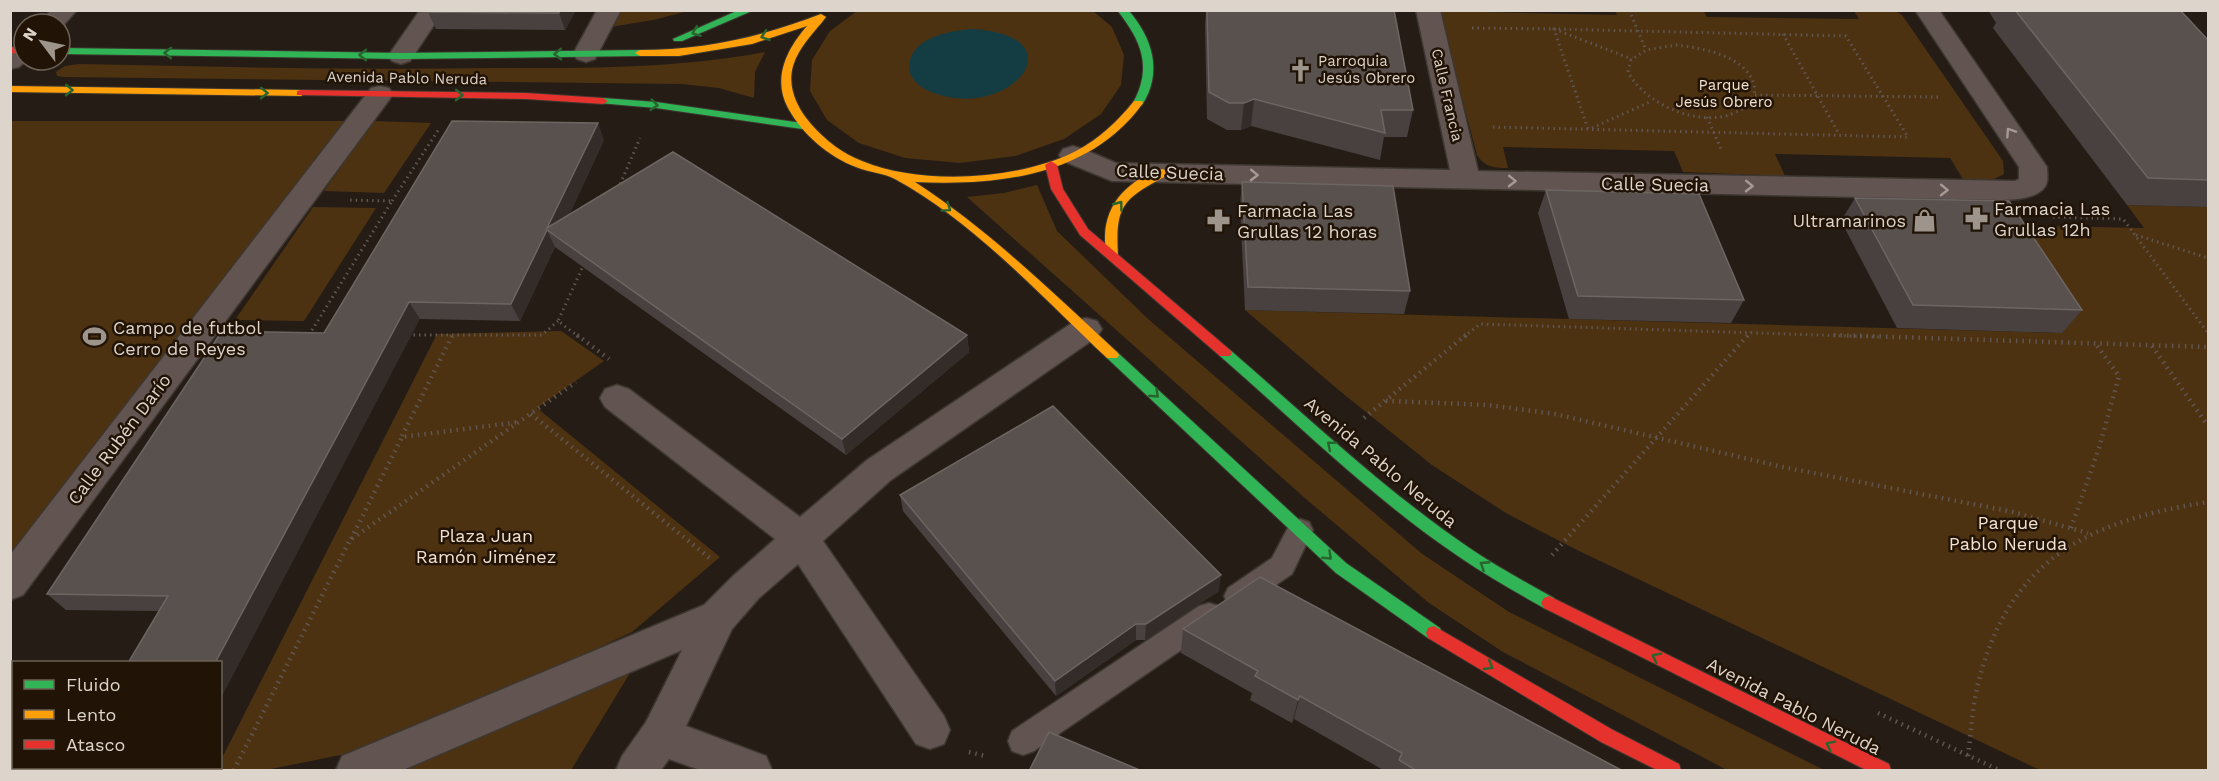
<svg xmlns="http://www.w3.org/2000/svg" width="2219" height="781" viewBox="0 0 2219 781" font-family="'Work Sans',sans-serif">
<rect width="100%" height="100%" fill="#251d15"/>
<g fill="#4d3212">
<path d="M1703 10 1707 17 1859 19 1854 11H1895L1902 15 2003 161 2004 174 1990 181H1964L1950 158 1775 154 1785 176 1683 172 1674 151 1503 147 1508 168C1493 168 1485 167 1477 155L1439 11 1617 15 1615 11Z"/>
<path d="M618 11H688L653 20 610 27Z"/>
<path d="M857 11H1093L1112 27 1124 55 1121 85 1101 114 1064 139 1015 156 960 163 905 158 859 143 827 120 810 91 812 60 830 31Z"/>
<path d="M765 52 755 72 754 98 719 88 682 84 64 77 57 76 56 72 65 66 79 64C217 67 355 70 493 68 584 68 674 69 765 52Z"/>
<path d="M11 121H347L11 552Z"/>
<path d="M374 121 431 123 384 193 324 191Z"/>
<path d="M1037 185 1057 231 1147 318 1421 553 1509 612 1824 770H1727L1503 652 1429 603 1306 499 967 197 1004 193Z"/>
<path d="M2127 205 2208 207V770H2040L1577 550 1506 513 1432 465 1341 392 1245 310 2061 333 1993 225 2144 228Z"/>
<path d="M313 207 376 208 304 321 235 320Z"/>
<path d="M561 331 604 361 537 408 720 557 632 632 476 704 345 754 266 770H215L217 768H220L221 760 437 334Z"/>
<path d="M636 663 571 770H396Z"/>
</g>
<path fill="#143c43" d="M971 29C1085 35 1006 127 927 90 918 86 908 76 909 66 911 37 950 31 971 29Z"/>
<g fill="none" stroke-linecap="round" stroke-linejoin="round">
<defs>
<g id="lane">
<path d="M1300 519 1309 522 1313 530 1292 574 1248 604 1238 608 1228 604 1224 596 1228 588 1272 558 1291 522Z"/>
<path d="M1209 603 1219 606 1223 615 1219 624 1034 751 1023 755 1012 751 1008 741 1012 731 1199 606Z"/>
</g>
<g id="street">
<path d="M51 10H77L60 29V24H39Z"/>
<path d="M420 10H444L410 61 401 64 392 61 388 56Z"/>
<path d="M597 10H621L595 59 586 62 577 59 573 54Z"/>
<path d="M1416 10H1440L1478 171 2015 181 2019 179V167L1915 10H1939L2047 167C2047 171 2048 177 2047 182 2043 199 2013 200 1999 200L1112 181 1063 161 1059 155 1063 149 1073 146 1083 149 1116 163 1450 170Z"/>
<path d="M24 42V60H27L19 67 10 69V49Z"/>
<path d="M380 86 389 88 393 94 389 100 23 595 10 600V555L371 88Z"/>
<path d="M1086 318 1097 321 1102 329 1097 337 891 480 823 541 944 716 950 730 944 744 930 749 916 744 798 564 759 598 732 629 686 726 766 756 772 770H700L669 759 661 770H616L622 756 646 722 682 650 403 770H336L342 756 704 605 733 576 775 539 605 407 600 398 605 389 617 385 629 389 800 517 867 460 1075 321Z"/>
</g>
<g id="fast">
<path d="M739 10H754L682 41H674L673 39Z"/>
<path d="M1117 10H1128C1153 38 1163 73 1142 105L1138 106 1133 103C1153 67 1141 40 1117 10Z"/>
<path d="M60 48 401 53 640 50 645 53 640 56 401 59 60 54Z"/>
<path d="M603 98 656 102 802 123 807 126 802 129 656 108 599 103 598 101Z"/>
<path d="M1225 348 1230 350C1308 417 1383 489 1468 547 1496 566 1525 582 1554 598L1557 603 1554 608 1549 610 1544 608C1514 591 1485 575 1458 556 1372 498 1298 424 1220 356L1218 353 1220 350Z"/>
<path d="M1112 350 1117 352 1346 563 1440 628 1442 633 1440 638 1434 640 1428 638 1336 573 1107 358 1105 355 1107 352Z"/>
</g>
<g id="slow">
<path d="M821 14 826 17C814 33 799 46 793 66 787 87 797 108 811 124 825 140 843 154 862 161 922 186 1019 180 1076 151 1099 139 1118 121 1134 101H1142L1143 103C1091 176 998 186 915 182 989 230 1052 292 1117 352L1119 355 1117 358H1107C1043 298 973 221 895 179 884 173 868 172 856 167 829 157 802 134 788 108 772 78 787 49 807 26L752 44 679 56H640L635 53 640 50C704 50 761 37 821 14Z"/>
<path d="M10 86 301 90 306 93 301 96 10 92Z"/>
<path d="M1162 169 1166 170V176C1123 199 1115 205 1118 256L1112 260 1108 259C1105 252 1105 243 1105 236 1106 202 1130 179 1162 169Z"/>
</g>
<g id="jam">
<path d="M10 47 24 48V54L10 53Z"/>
<path d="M301 90 526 93 603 98 608 101 603 104 526 99 297 95V91Z"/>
<path d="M1051 161 1057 165 1063 189 1088 229 1230 350 1232 353 1230 356H1220L1080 235 1051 189 1045 165Z"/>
<path d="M1549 596 1889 764 1891 770H1866L1544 608 1541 603 1544 598Z"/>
<path d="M1434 626 1613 730 1679 764 1681 770H1657L1601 742 1428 638 1426 633 1428 628Z"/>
</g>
</defs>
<use href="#lane" stroke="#3d3730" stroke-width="3"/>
<use href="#street" stroke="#3d3730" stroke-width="3"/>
<use href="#fast" stroke="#3d3730" stroke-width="2"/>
<use href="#slow" stroke="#3d3730" stroke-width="2"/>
<use href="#jam" stroke="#3d3730" stroke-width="2"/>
<g stroke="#605551" stroke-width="3" stroke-dasharray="1.5 4" stroke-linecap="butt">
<path d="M1629 10 1646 50"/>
<path d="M1472 28 1554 29 1632 59"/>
<path d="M1783 34 1839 134"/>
<path d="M1676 45C1701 48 1746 55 1754 85 1756 93 1753 100 1747 105 1713 135 1646 107 1628 72L1631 60 1646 50Z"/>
<path d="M1755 95 1940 97"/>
<path d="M1707 117 1721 149"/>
<path d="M1493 127 1908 137 1846 36 1554 29 1588 129"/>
<path d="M1592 128 1652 101"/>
<path d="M618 189 640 138"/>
<path d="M392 201 439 129"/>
<path d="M2053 217 2123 219 2208 333"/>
<path d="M2136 235 2208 258"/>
<path d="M309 335 392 201 349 200"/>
<path d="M408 335H542L558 321"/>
<path d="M579 337 558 321 584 264"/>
<path d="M1464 337 1480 324 1881 337"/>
<path d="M1747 337 1751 332"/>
</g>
<g stroke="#605551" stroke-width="4.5" stroke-dasharray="1.5 5" stroke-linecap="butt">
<path d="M577 335 609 359"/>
<path d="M1834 335 2208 347"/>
<path d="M2152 346 2208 426"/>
<path d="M1386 401 1488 405 1555 414 1783 467 2013 512 2088 533"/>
<path d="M531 414 712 560"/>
<path d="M1364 418 1466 335"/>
<path d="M402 436 452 336"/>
<path d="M2071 528 2099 448 2119 376 2095 343"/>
<path d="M351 539 402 437 519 422"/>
<path d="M1552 555 1748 335"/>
<path d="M1878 713 1999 770"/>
<path d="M969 752 985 756"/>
<path d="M1968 756C1971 733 1972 710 1977 688 2007 560 2087 521 2208 502"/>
<path d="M234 770 350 540 576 382"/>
</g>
<use href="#lane" fill="#615451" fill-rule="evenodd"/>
<use href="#street" fill="#615451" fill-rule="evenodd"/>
<use href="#fast" fill="#30b455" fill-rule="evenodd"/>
<use href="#slow" fill="#ff9f0a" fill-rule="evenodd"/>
<use href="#jam" fill="#e5322d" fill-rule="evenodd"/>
</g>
<g fill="#484140">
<path d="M576 10 565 30 436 29 428 12Z"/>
<path d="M1206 10H1394L1413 110 1407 137H1384L1380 160 1251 126 1241 130H1227L1207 119 1205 26Z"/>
<path d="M1988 10H2180L2208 40V207L2127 205 1993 28 1996 23Z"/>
<path d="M604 140 569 215 967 335 969 352 846 455 555 247 520 321 420 319 159 611 66 610 47 594 324 333Z"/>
<path d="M1242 182 1410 291 1404 314 1245 310 1240 206Z"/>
<path d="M1546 190 1744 300 1731 323 1569 319 1538 213Z"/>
<path d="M1855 198 2082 310 2062 333 1897 328 1841 221Z"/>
<path d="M900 495 1219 591 1145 640H1136L1056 696 903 511Z"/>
<path d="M1183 629 1623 771H1385L1294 719 1292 723 1250 700 1252 693 1181 653Z"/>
</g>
<g fill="#332c28">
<path d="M560 10H576L565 30 559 13Z"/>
<path d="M1254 99 1251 126 1241 130 1244 103Z"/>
<path d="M598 123 604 140 558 238 547 228Z"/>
<path d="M547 230 555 247 520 321 511 304Z"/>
<path d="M409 302 420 319 220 700V663H215Z"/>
<path d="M967 335 969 352 846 455 842 439Z"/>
<path d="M1221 575 1219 591 1145 640 1146 624Z"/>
<path d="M1136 624V640L1056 696 1055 681Z"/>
<path d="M1300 696 1294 719 1292 723 1298 700Z"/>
</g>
<g fill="#58514e" stroke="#6d6562" stroke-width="1.5">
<path d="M429 10H560L559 13 428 12Z"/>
<path d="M1207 10H1394L1413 110H1381L1385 133 1254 99 1244 103H1229L1209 92Z"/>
<path d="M2015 10H2180L2208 40V180L2148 178Z"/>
<path d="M452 121 598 123 547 228 673 152 967 335 842 439 547 230 511 304 409 302 215 663H128L168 596 47 594 222 331 324 333Z"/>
<path d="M1242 182 1393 186 1410 291 1248 287Z"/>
<path d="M1546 190 1699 194 1744 300 1578 296Z"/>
<path d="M1855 198 2009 201 2082 310 1913 305Z"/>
<path d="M1053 406 1221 575 1146 624H1136L1055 681 900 495Z"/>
<path d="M1260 577 1623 771H1417L1399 760 1402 753 1300 696 1298 700 1255 676 1258 671 1183 629Z"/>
<path d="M1049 732 1142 771H1029Z"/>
</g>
<defs><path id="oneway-chevron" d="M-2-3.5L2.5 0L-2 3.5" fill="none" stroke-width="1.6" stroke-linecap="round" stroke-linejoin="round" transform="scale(1.5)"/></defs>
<g stroke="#28642e">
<use href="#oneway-chevron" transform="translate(696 32) rotate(159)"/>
<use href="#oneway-chevron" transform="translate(765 36) rotate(161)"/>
<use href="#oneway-chevron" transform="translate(168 53) rotate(-179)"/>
<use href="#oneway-chevron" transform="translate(558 54) rotate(179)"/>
<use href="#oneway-chevron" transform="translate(363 55) rotate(-179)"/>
<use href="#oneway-chevron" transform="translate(69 90) rotate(1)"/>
<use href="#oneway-chevron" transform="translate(264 93) rotate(1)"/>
<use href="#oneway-chevron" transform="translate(459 95) rotate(1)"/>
<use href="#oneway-chevron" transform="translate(654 105) rotate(6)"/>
<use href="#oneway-chevron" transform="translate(1119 205) rotate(-53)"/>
<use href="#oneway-chevron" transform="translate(947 208) rotate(35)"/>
<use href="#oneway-chevron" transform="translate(1155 394) rotate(43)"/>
<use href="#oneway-chevron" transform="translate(1331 445) rotate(-140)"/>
<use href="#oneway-chevron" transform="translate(1328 556) rotate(43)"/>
<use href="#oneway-chevron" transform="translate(1484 565) rotate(-147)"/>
<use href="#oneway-chevron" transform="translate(1656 657) rotate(-153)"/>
<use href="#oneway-chevron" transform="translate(1489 666) rotate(31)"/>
<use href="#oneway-chevron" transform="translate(1830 745) rotate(-154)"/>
</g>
<g stroke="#a59a94">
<use href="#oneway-chevron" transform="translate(2010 132) rotate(-124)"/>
<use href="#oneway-chevron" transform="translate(1254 175) rotate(1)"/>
<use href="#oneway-chevron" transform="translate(1512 181) rotate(1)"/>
<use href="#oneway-chevron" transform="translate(1749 186) rotate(1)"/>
<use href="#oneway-chevron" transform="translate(1944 190) rotate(1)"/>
</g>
<defs>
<symbol id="church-bare" viewBox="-9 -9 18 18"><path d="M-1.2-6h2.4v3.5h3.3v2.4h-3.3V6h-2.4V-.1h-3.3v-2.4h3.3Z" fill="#9d948b" stroke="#211406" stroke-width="2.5" paint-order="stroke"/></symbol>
<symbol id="pharmacy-bare" viewBox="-9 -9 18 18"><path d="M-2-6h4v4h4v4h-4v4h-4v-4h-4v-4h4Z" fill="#9d948b" stroke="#211406" stroke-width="2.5" paint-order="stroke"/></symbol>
<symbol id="shop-bare" viewBox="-9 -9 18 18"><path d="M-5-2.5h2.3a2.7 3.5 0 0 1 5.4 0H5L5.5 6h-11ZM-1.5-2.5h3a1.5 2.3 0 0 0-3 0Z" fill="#9d948b" stroke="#211406" stroke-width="2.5" paint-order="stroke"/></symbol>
<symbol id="stadium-bare" viewBox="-9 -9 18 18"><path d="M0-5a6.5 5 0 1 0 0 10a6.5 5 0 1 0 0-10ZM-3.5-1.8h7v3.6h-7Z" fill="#9d948b" stroke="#211406" stroke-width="2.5" paint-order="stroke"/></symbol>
</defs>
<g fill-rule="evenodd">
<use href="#church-bare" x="1284" y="54" width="33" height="33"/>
<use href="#pharmacy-bare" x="1960" y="202" width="33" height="33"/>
<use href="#pharmacy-bare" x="1202" y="204" width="33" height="33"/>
<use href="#shop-bare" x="1908" y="204" width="33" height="33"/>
<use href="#stadium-bare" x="78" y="320" width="33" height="33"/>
</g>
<g text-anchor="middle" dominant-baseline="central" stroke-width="5" stroke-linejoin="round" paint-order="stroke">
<g font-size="15" fill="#ddd4cb" stroke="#211406" text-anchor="start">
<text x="1318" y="61">Parroquia<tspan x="1318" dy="17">Jesús Obrero</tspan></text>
</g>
<g font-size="15" fill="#ddd4cb" stroke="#211406">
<text transform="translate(407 78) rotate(1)">Avenida Pablo Neruda</text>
<text transform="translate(1447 95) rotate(77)">Calle Francia</text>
</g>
<g font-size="15" fill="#f3e1cf" stroke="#211406">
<text x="1724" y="85">Parque<tspan x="1724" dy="17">Jesús Obrero</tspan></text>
</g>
<g font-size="18" fill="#ddd4cb" stroke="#211406">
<text transform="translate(1170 172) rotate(2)">Calle Suecia</text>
<text transform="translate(1655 184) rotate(1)">Calle Suecia</text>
<text transform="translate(119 439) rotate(-53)">Calle Rubén Darío</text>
<text transform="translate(1381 462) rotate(40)">Avenida Pablo Neruda</text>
<text transform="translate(1794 706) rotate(27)">Avenida Pablo Neruda</text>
</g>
<g font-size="18" fill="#ddd4cb" stroke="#211406" text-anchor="start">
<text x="1994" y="208">Farmacia Las<tspan x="1994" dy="21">Grullas 12h</tspan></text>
<text x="1237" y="210">Farmacia Las<tspan x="1237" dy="21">Grullas 12 horas</tspan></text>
<text x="1906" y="220" text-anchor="end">Ultramarinos</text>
<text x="113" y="327">Campo de futbol<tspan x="113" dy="21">Cerro de Reyes</tspan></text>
</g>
<g font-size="18" fill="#f3e1cf" stroke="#211406">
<text x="2008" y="522">Parque<tspan x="2008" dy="21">Pablo Neruda</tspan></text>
<text x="486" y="535">Plaza Juan<tspan x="486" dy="21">Ramón Jiménez</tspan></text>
</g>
</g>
<rect width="2219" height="781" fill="none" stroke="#ddd4cb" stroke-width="24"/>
<rect x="12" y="661" width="210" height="108" fill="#211406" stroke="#6c6155" stroke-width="1.5"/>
<rect x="24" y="680" width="30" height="9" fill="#30b455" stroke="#6c6155" stroke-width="1.5"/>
<text x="66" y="691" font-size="18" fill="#ddd4cb">Fluido</text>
<rect x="24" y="710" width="30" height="9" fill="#ff9f0a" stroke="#6c6155" stroke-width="1.5"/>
<text x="66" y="721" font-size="18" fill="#ddd4cb">Lento</text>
<rect x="24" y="740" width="30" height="9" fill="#e5322d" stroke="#6c6155" stroke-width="1.5"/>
<text x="66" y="751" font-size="18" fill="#ddd4cb">Atasco</text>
<g transform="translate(42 42) rotate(302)"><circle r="28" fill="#211406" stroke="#6c6155" stroke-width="1.5"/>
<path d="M0-4.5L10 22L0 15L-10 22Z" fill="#9d948b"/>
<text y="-9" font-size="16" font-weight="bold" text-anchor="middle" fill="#ddd4cb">N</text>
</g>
</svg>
